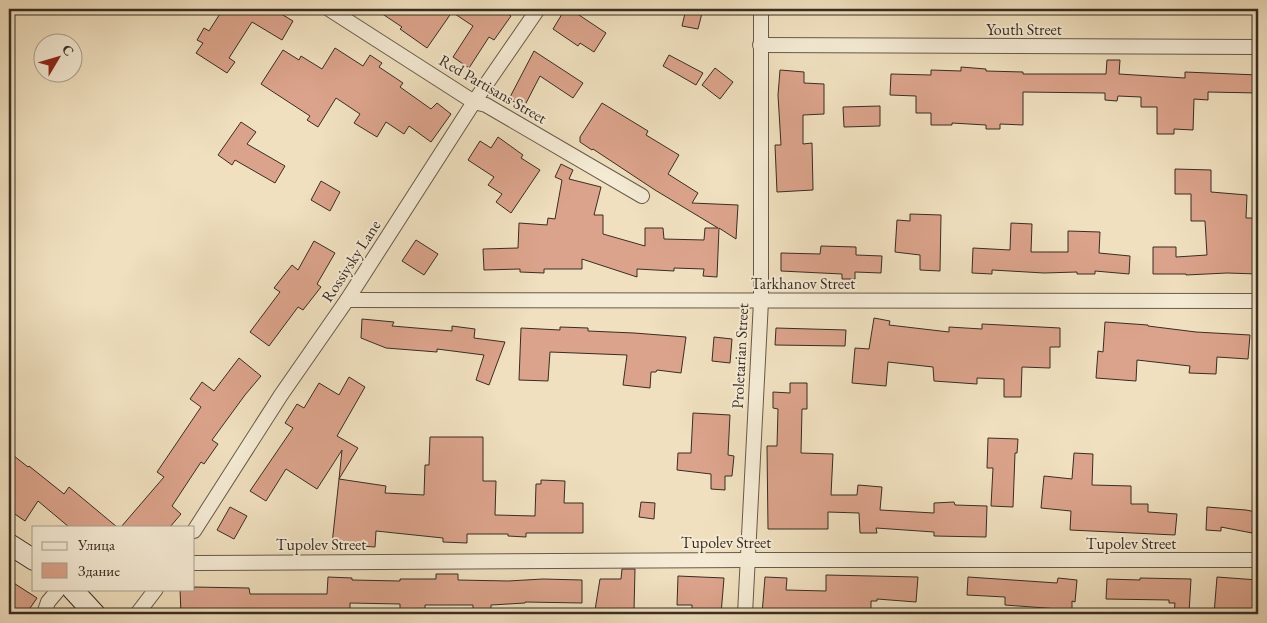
<svg xmlns="http://www.w3.org/2000/svg" width="1267" height="623" viewBox="0 0 1267 623" font-family="'EB Garamond',serif">
<rect width="100%" height="100%" fill="#f0e0bf"/>
<filter id="stains"><feTurbulence type="fractalNoise" baseFrequency=".004" numOctaves="4"/><feColorMatrix values="0 0 0 0 .2 0 0 0 0 .09 0 0 0 0 .02 0 0 0 .5 -.17"/></filter>
<radialGradient id="worn" r=".72"><stop offset=".6" stop-color="#630" stop-opacity="0"/><stop offset="1" stop-color="#630" stop-opacity=".3"/></radialGradient>
<g fill="#dba38b" stroke="#392d23">
<path d="M223 9H273L293 21 282 40 252 22 229 58 235 62 227 73 196 53 203 43 197 40 204 28 209 31Z"/>
<path d="M375 9H500L511 16 494 40 489 37 469 68 453 57 473 26 452 12 427 48 400 29 402 27Z"/>
<path d="M565 9H570L606 33 594 52 580 43 578 46 553 29Z"/>
<path d="M686 9H703L698 29 682 26Z"/>
<path d="M335 48 363 66 370 55 382 63 379 67 403 83 400 87 431 109 437 103 451 114 431 142 409 126 404 134 386 122 377 137 354 123 360 114 336 98 318 127 307 120 310 116 261 84 283 50 299 60 301 56 322 69Z"/>
<path d="M534 51 583 83 573 98 540 76 524 107 509 99Z"/>
<path d="M669 55 703 73 696 85 663 66Z"/>
<path d="M1107 60H1120L1119 74 1135 75 1185 78V72L1258 75V93L1208 92V100L1194 99 1193 130 1174 129V134H1157V107H1141V97L1118 96 1117 101 1105 100V93L1023 92V125L1000 124V129H986V125L952 123V125H931V113H916V96L890 95 891 74 931 75V70L961 71V67L986 69V71L1023 72V74H1106Z"/>
<path d="M715 68 733 82 720 99 702 85Z"/>
<path d="M780 70 804 72V83L824 84V114L803 115V144L812 143 813 190 777 192 775 145H781L778 95Z"/>
<path d="M602 103 648 131 646 135 679 155 668 174 698 193 692 203 738 205 736 239 719 228 717 277 703 276 704 269 674 268V271L637 269V277L582 259V269H544V273L520 272V269L484 270 483 249 518 248 519 223 547 225 548 218 555 219 562 180 555 177 561 164 573 170 569 179 601 187 594 215H603V234L645 246V228H663L664 239 704 240 705 228H718L655 190 593 149 592 150 580 142V137Z"/>
<path d="M880 106V126L844 127 843 107Z"/>
<path d="M241 122 256 132 247 144 285 166 275 183 235 160 232 165 218 155Z"/>
<path d="M498 137 523 155 521 158 540 170 511 213 496 202 502 194 488 185 494 177 468 160 480 141 491 148Z"/>
<path d="M1175 169 1211 170V192L1247 195 1246 218H1258V274L1227 273 1186 275V274H1153V247H1176V257L1207 255 1205 221H1191V194H1175Z"/>
<path d="M321 181 340 192 330 211 311 200Z"/>
<path d="M910 214 941 215 940 271 920 270V255L895 252 897 220 910 221Z"/>
<path d="M1011 223 1032 224 1031 252H1068V231L1100 232 1099 253 1130 256 1129 274 1095 271V274H1077V272L1044 273 992 270V274L972 273 973 248 1010 250Z"/>
<path d="M416 240 438 254 424 275 402 261Z"/>
<path d="M314 241 335 253 317 284 321 287 303 310 298 307 269 346 250 332 280 292 274 288 292 265 298 270Z"/>
<path d="M821 246 856 247V255L882 256 881 273 855 272V279H842V274L781 271V253L820 254Z"/>
<path d="M874 318 890 321 889 325 949 332V327L982 329V324L1060 328V347H1050V368L1022 367 1021 397H1004V379L977 378V384L934 381 933 367 888 362 886 386 852 383 855 348 869 349Z"/>
<path d="M362 319 394 322 392 326 452 331V326L475 329 474 338 505 342 489 385 476 380 484 355 437 349V352L386 348 361 338Z"/>
<path d="M1105 322 1148 325V326L1196 332 1250 335 1248 359 1217 357 1216 374 1189 373 1190 366 1137 360 1136 381 1096 378 1098 351 1103 352Z"/>
<path d="M560 327 588 328V331L634 333 686 337 681 373 657 370 656 372H651L650 388 623 385 627 355 550 352 548 381 519 380 521 328 560 330Z"/>
<path d="M776 328 846 330 845 346 775 345Z"/>
<path d="M714 337 732 339 730 363 712 361Z"/>
<path d="M239 358 261 376 245 395 212 440 218 444 204 464 201 462 172 506 181 514 170 527H121L164 477 157 472 201 407 190 399 202 382 214 391Z"/>
<path d="M349 377 365 387 337 436 358 448 339 479 342 450 317 489 286 469 266 501 250 491 293 428 285 423 297 404 304 408 319 383 339 395Z"/>
<path d="M790 383H807V409H802L801 453 833 454 831 495H857L858 485 882 487 880 510 934 513V503L954 502 955 505 987 506 986 537 934 536V532L876 528 877 533H860L859 513 828 512V529H768L767 446H777L778 409 773 408V392L790 393Z"/>
<path d="M693 413 730 415 728 455 734 456 732 476H725V490L711 489V474L677 470 678 453H691Z"/>
<path d="M430 437H483V481H496L495 515 535 516 536 484H541V480L565 481 564 503H583V533H526V537L508 536V534H467V543L443 542V538L376 531 375 547 332 544 339 479 386 486 385 493 424 495 425 465H429Z"/>
<path d="M988 438 1018 439 1017 453H1015L1013 507 991 506 993 468H987Z"/>
<path d="M9 452 28 467 29 466 64 494 69 487 117 527H69L38 501 25 521 9 510Z"/>
<path d="M1074 453 1093 454 1092 485 1131 486V504H1148V512L1177 514 1175 535 1070 530 1071 511 1041 508 1044 476 1072 479Z"/>
<path d="M641 502 655 503 654 519 639 517Z"/>
<path d="M230 507 247 516 234 539 217 530Z"/>
<path d="M1207 507 1246 510 1256 512 1252 533 1221 527V531L1206 530Z"/>
<path d="M622 569H635L634 611 595 610 600 579H621Z"/>
<path d="M436 574H458V580L508 581 543 579 582 580V603L525 602V603L491 605V614H473V605H425V614H400V604L350 603V614H181L180 589H194V587L249 588 250 594H327L328 577 352 578V580L400 581V579H436Z"/>
<path d="M826 575 918 577 916 602 877 599V601H871V614H762L765 577 787 578 786 590 826 591Z"/>
<path d="M678 576 724 578 721 614H692V605H677Z"/>
<path d="M968 577 1057 583 1058 578 1077 580 1075 602 1072 601V610L1005 605V597L967 595Z"/>
<path d="M1217 577 1258 580V614H1214Z"/>
<path d="M1140 578 1191 579 1189 614H1174L1175 603H1169V600L1106 599 1107 579 1140 580Z"/>
<path d="M9 580 37 598 26 614H23L9 605Z"/>
</g>
<g fill="none" stroke-linecap="round" stroke-linejoin="round">
<defs>
<g id="street">
<path d="M329 9 474 102 486 105 642 196"/>
<path d="M760 45 1258 47"/>
<path d="M347 300 1258 301"/>
<path d="M194 531 281 395 347 300 474 102 538 9"/>
<path d="M194 563 746 560H1258"/>
<path d="M44 614 48 602 59 589"/>
<path d="M137 614 156 589"/>
<path d="M745 614 761 301V9"/>
</g>
<g id="secondary">
<path d="M9 544 34 560"/>
<path d="M72 589 95 614"/>
</g>
</defs>
<use href="#street" stroke="#675a4a" stroke-width="16"/>
<use href="#secondary" stroke="#392d23" stroke-width="22"/>
<use href="#street" stroke="#f5ebd5" stroke-width="14"/>
<use href="#secondary" stroke="#f5ebd5" stroke-width="20"/>
</g>
<g text-anchor="middle" dominant-baseline="central" stroke-width="4" stroke-linejoin="round" paint-order="stroke">
<g font-size="16" fill="#392d23" stroke="#f5ebd5">
<text x="1024" y="29">Youth Street</text>
<text transform="translate(493 89) rotate(30)">Red Partisans Street</text>
<text transform="translate(351 261) rotate(-57)">Rossiysky Lane</text>
<text x="803" y="283">Tarkhanov Street</text>
<text transform="translate(740 356) rotate(-87)">Proletarian Street</text>
<text x="726" y="542">Tupolev Street</text>
<text x="1131" y="543">Tupolev Street</text>
<text x="321" y="544">Tupolev Street</text>
</g>
</g>
<rect width="1267" height="623" fill="none" stroke="#f0e0bf" stroke-width="30"/>
<rect x="10" y="10" width="1247" height="603" fill="none" stroke="#392d23" stroke-width="2.5"/>
<rect x="15" y="15" width="1237" height="593" fill="none" stroke="#392d23"/>
<rect x="32" y="526" width="162" height="65" fill="#f5ebd5" stroke="#aa9f8e"/>
<rect x="42" y="542" width="25" height="8" fill="#f5ebd5" stroke="#aa9f8e"/>
<text x="78" y="550" font-size="15" fill="#392d23">Улица</text>
<rect x="42" y="563" width="25" height="15" fill="#dba38b" stroke="#aa9f8e"/>
<text x="78" y="576" font-size="15" fill="#392d23">Здание</text>
<g transform="translate(58 58) rotate(52)"><circle r="24" fill="#f5ebd5" stroke="#aa9f8e"/>
<path d="M0-4L9 19L0 12L-9 19Z" fill="#8f2418"/>
<text y="-8" font-size="14" font-weight="bold" text-anchor="middle" fill="#392d23">С</text>
</g>
<rect width="100%" height="100%" filter="url(#stains)"/>
<rect width="100%" height="100%" fill="url(#worn)"/>
</svg>
